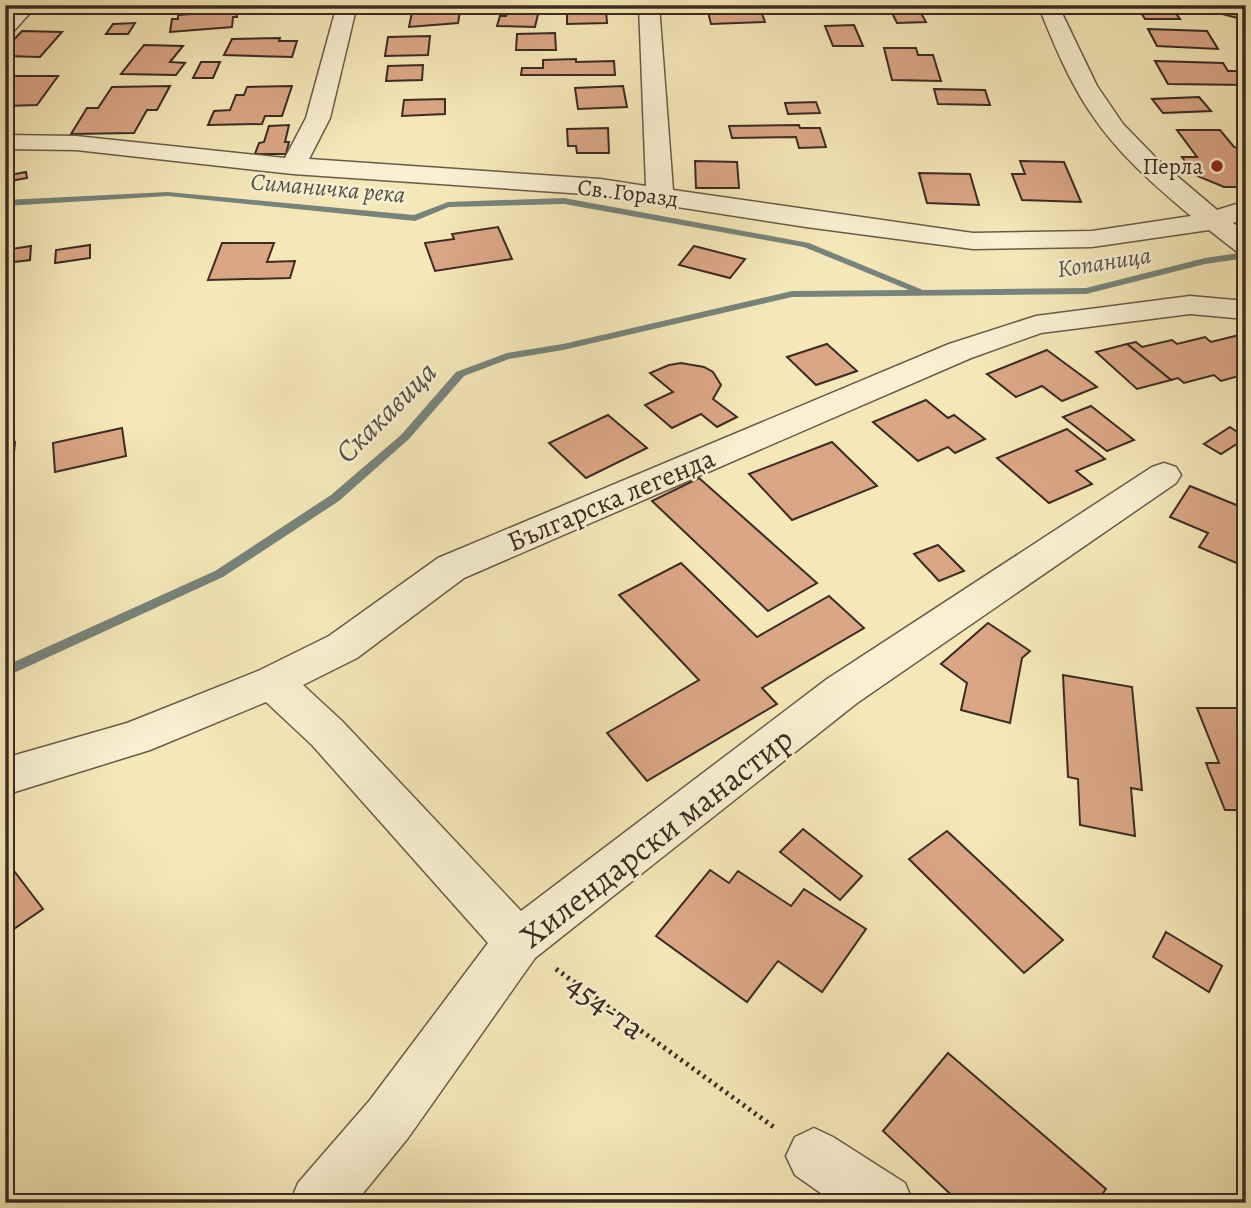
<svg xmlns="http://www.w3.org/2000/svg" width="1251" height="1208" viewBox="0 0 1251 1208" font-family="Alegreya,serif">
<rect width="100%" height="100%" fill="#f5e8b8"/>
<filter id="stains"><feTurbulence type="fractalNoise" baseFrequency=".00286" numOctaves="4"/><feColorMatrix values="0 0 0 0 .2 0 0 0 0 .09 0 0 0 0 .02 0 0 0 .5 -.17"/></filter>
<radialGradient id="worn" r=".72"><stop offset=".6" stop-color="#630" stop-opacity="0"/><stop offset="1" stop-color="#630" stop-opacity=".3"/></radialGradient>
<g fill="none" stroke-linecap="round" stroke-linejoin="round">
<path fill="#76847c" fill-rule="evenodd" d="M168 192 414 215 448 202 564 198 809 243 923 290 1086 288 1205 258 1246 252V258L1205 264 1086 294 792 297 563 350 509 359 464 376 409 439 339 501 223 577 5 677V666L215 571 331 495 401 435 456 372 507 353 563 344 792 291 909 290 804 247 564 204 449 207 415 221 168 196 5 206V200Z"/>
</g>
<g fill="#dba686" stroke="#3b2b24" stroke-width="2">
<path d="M78 5H123L119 11 100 13 74 11Z"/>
<path d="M774 5H822L825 11 777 12Z"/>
<path d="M1118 5H1170L1180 19H1145L1140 11H1122Z"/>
<path d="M1188 5H1246V15L1241 19Z"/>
<path d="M461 6 458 23 409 27 413 7Z"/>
<path d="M917 6 926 22 897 23 889 7Z"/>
<path d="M235 7 237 17H233L232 27 170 32 172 19H178V15L191 14V11Z"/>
<path d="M508 10H539L535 27 497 26 500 16H506Z"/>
<path d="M606 10 607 23 567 24V11Z"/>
<path d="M761 11 765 22 711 24 708 12Z"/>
<path d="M135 23 128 34H106L113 24Z"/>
<path d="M854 25 863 46H833L825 26Z"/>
<path d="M1148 29 1207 31 1218 49 1157 46Z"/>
<path d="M22 31 62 32 40 57 5 56V49Z"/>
<path d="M555 33 556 50H516L517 34Z"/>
<path d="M430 36 428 55 385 56 388 37Z"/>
<path d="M280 38 279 41H297L292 57 224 55 232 39Z"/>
<path d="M144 45 183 46 170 62 185 63 176 75 121 74Z"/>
<path d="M884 48H916L918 55H933L941 81 892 80Z"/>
<path d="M576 59V62L614 61 615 75H521L522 68H543V60Z"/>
<path d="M1155 61 1223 63 1228 71H1246V85L1168 84Z"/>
<path d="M201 62H220L213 78H193Z"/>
<path d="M423 65 422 80 386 81 388 66Z"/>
<path d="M14 76H58L37 105 5 106V87Z"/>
<path d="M170 86 157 110H147L134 133 71 134 87 108H98L112 87Z"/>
<path d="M292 86 282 116H265L262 124 208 125 214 111 230 110 236 95H244L247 87Z"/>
<path d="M623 86 627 107 578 109 575 88Z"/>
<path d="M934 89 985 90 990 105 938 104Z"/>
<path d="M1199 97 1211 111 1163 113 1152 99Z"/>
<path d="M445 99V114L402 116 404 100Z"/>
<path d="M816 102 820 113 788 114 785 103Z"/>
<path d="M289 125 285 142H289L286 154H255L259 143 264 142 269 126Z"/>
<path d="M799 125 800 128H820L826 147 799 148 796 137 732 138 729 126Z"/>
<path d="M608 128 609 153H577L576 146H568L567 129Z"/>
<path d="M1177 130H1220L1234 147 1246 151V187H1224L1195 175 1182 157H1197Z"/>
<path d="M695 161 737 162 739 188H696Z"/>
<path d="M1020 161 1064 162 1081 202 1022 200 1012 174H1025Z"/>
<path d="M26 172 27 178 5 182V176Z"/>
<path d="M919 173 970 174 979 205 927 203Z"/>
<path d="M498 227 512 259 435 271 425 243 454 239 452 234Z"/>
<path d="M222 243H274L267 262 295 261 290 278 208 280Z"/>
<path d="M90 245V258L55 263 56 250Z"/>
<path d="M31 246 30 260 5 263V250Z"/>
<path d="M694 246 745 259 730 278 679 265Z"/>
<path d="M1239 335 1246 336V374L1221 381 1214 375 1184 383 1178 378 1171 380 1127 344 1136 342 1142 347 1172 340 1177 344 1205 337 1211 342Z"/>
<path d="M827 344 857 371 816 385 787 357Z"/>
<path d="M1127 344 1171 380 1137 389 1096 352Z"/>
<path d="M1047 350 1097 387 1062 401 1042 386 1016 397 987 374Z"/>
<path d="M681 363 704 367 713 372 721 385 713 399 737 417 717 427 701 414 672 428 645 405 673 392 650 373 669 365Z"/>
<path d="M926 400 948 418 954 415 985 439 955 453 948 447 918 461 873 422Z"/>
<path d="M1091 406 1134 440 1107 451 1063 417Z"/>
<path d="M608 415 647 448 586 478 549 443Z"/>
<path d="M1230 427 1246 438 1221 454 1204 444Z"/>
<path d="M122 428 126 456 55 472 53 443Z"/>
<path d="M1067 429 1105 459 1076 471 1092 484 1049 503 997 458Z"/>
<path d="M15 442 13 463 5 465V444Z"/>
<path d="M832 442 877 486 792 520 749 474Z"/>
<path d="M699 478 817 583 768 611 652 501Z"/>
<path d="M1190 486 1246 509V567L1199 547 1208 533 1170 517Z"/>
<path d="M938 545 964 571 939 581 914 554Z"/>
<path d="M681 563 757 637 829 596 864 628 762 688 777 704 647 781 607 733 699 680 619 595Z"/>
<path d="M988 623 1030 651 1022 658 1010 723 961 710 967 683 941 664Z"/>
<path d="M1063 675 1132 687 1142 790 1131 788 1135 836 1080 825 1078 779 1068 777Z"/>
<path d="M1197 708H1246V810H1225L1206 763H1219Z"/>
<path d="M803 829 862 876 840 900 780 852Z"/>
<path d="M947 831 1063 940 1024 973 909 859Z"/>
<path d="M8 863 43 909 5 935V865Z"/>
<path d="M710 870 729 883 738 871 791 906 804 889 866 929 822 992 778 961 747 1002 656 936Z"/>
<path d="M1166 932 1222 966 1209 992 1153 957Z"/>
<path d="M948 1053 1106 1189 1096 1203H960L883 1131Z"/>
</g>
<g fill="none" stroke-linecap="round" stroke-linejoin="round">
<defs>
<g id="minor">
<path d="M15 5H37L12 33 5 35V16Z"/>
<path d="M337 5H357L330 118 309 159 600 179 646 186 639 5H659L673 190 973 233 1092 231 1191 216C1154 185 1117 153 1090 112 1068 79 1053 42 1038 5H1058L1097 86 1123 124 1158 160 1217 210 1246 201V218L1233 223 1246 232V253L1236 251 1209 230 1092 247 973 249 806 227 600 195 293 174 76 150 5 149V135L76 136 285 158 306 118Z"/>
<path d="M1190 296 1246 301V319L1190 314 1041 333 971 358 464 578 357 658 303 685 342 721 521 911 827 679 1152 467 1164 463 1176 467 1181 475 1176 483 857 703 535 958 408 1138 355 1203H290L298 1183 370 1100 488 943 312 745 266 702 150 750 5 795V758L127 723 258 671 329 636 438 558 949 344 1036 316Z"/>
<path d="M814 1128 833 1137 905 1183 913 1203H835L795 1175 786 1156 795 1137Z"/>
</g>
</defs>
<use href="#minor" stroke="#6a5a49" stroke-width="3"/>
<path stroke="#3b2b24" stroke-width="5" stroke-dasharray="2.5 4.5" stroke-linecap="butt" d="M556 969 775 1128"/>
<use href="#minor" fill="#f8f0d1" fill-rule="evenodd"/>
</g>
<circle fill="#8f2418" stroke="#f8f0d1" stroke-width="2.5" cx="1217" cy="166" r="7"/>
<g text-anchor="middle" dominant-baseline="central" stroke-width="5" stroke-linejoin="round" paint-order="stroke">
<g font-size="23" fill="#3b2b24" stroke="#f8f0d1" text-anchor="end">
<text x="1203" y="166">Перла</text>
</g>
<g font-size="23" fill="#3b2b24" stroke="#f8f0d1">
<text transform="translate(628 193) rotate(7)">Св. Горазд</text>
</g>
<g font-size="24" font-style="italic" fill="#545049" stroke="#f8f0d1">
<text transform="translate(328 188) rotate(5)">Симаничка река</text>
<text transform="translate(1104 262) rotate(-9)">Копаница</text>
</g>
<g font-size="28" fill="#3b2b24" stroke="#f8f0d1">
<text transform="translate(611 500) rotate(-23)">Българска легенда</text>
</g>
<g font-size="30" font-style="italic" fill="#545049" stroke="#f8f0d1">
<text transform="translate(386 412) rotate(-45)">Скакавица</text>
</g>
<g font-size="33" fill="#3b2b24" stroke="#f8f0d1">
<text transform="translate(656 837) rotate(-38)">Хилендарски манастир</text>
<text transform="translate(606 1006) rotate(36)">454-та</text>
</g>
</g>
<rect width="1251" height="1208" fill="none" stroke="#f5e8b8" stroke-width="28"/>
<rect x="7" y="7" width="1237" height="1194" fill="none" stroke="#3b2b24" stroke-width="3.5"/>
<rect x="14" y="14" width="1223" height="1180" fill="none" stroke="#3b2b24" stroke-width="2"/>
<rect width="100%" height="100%" filter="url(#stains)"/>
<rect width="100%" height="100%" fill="url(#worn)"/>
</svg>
